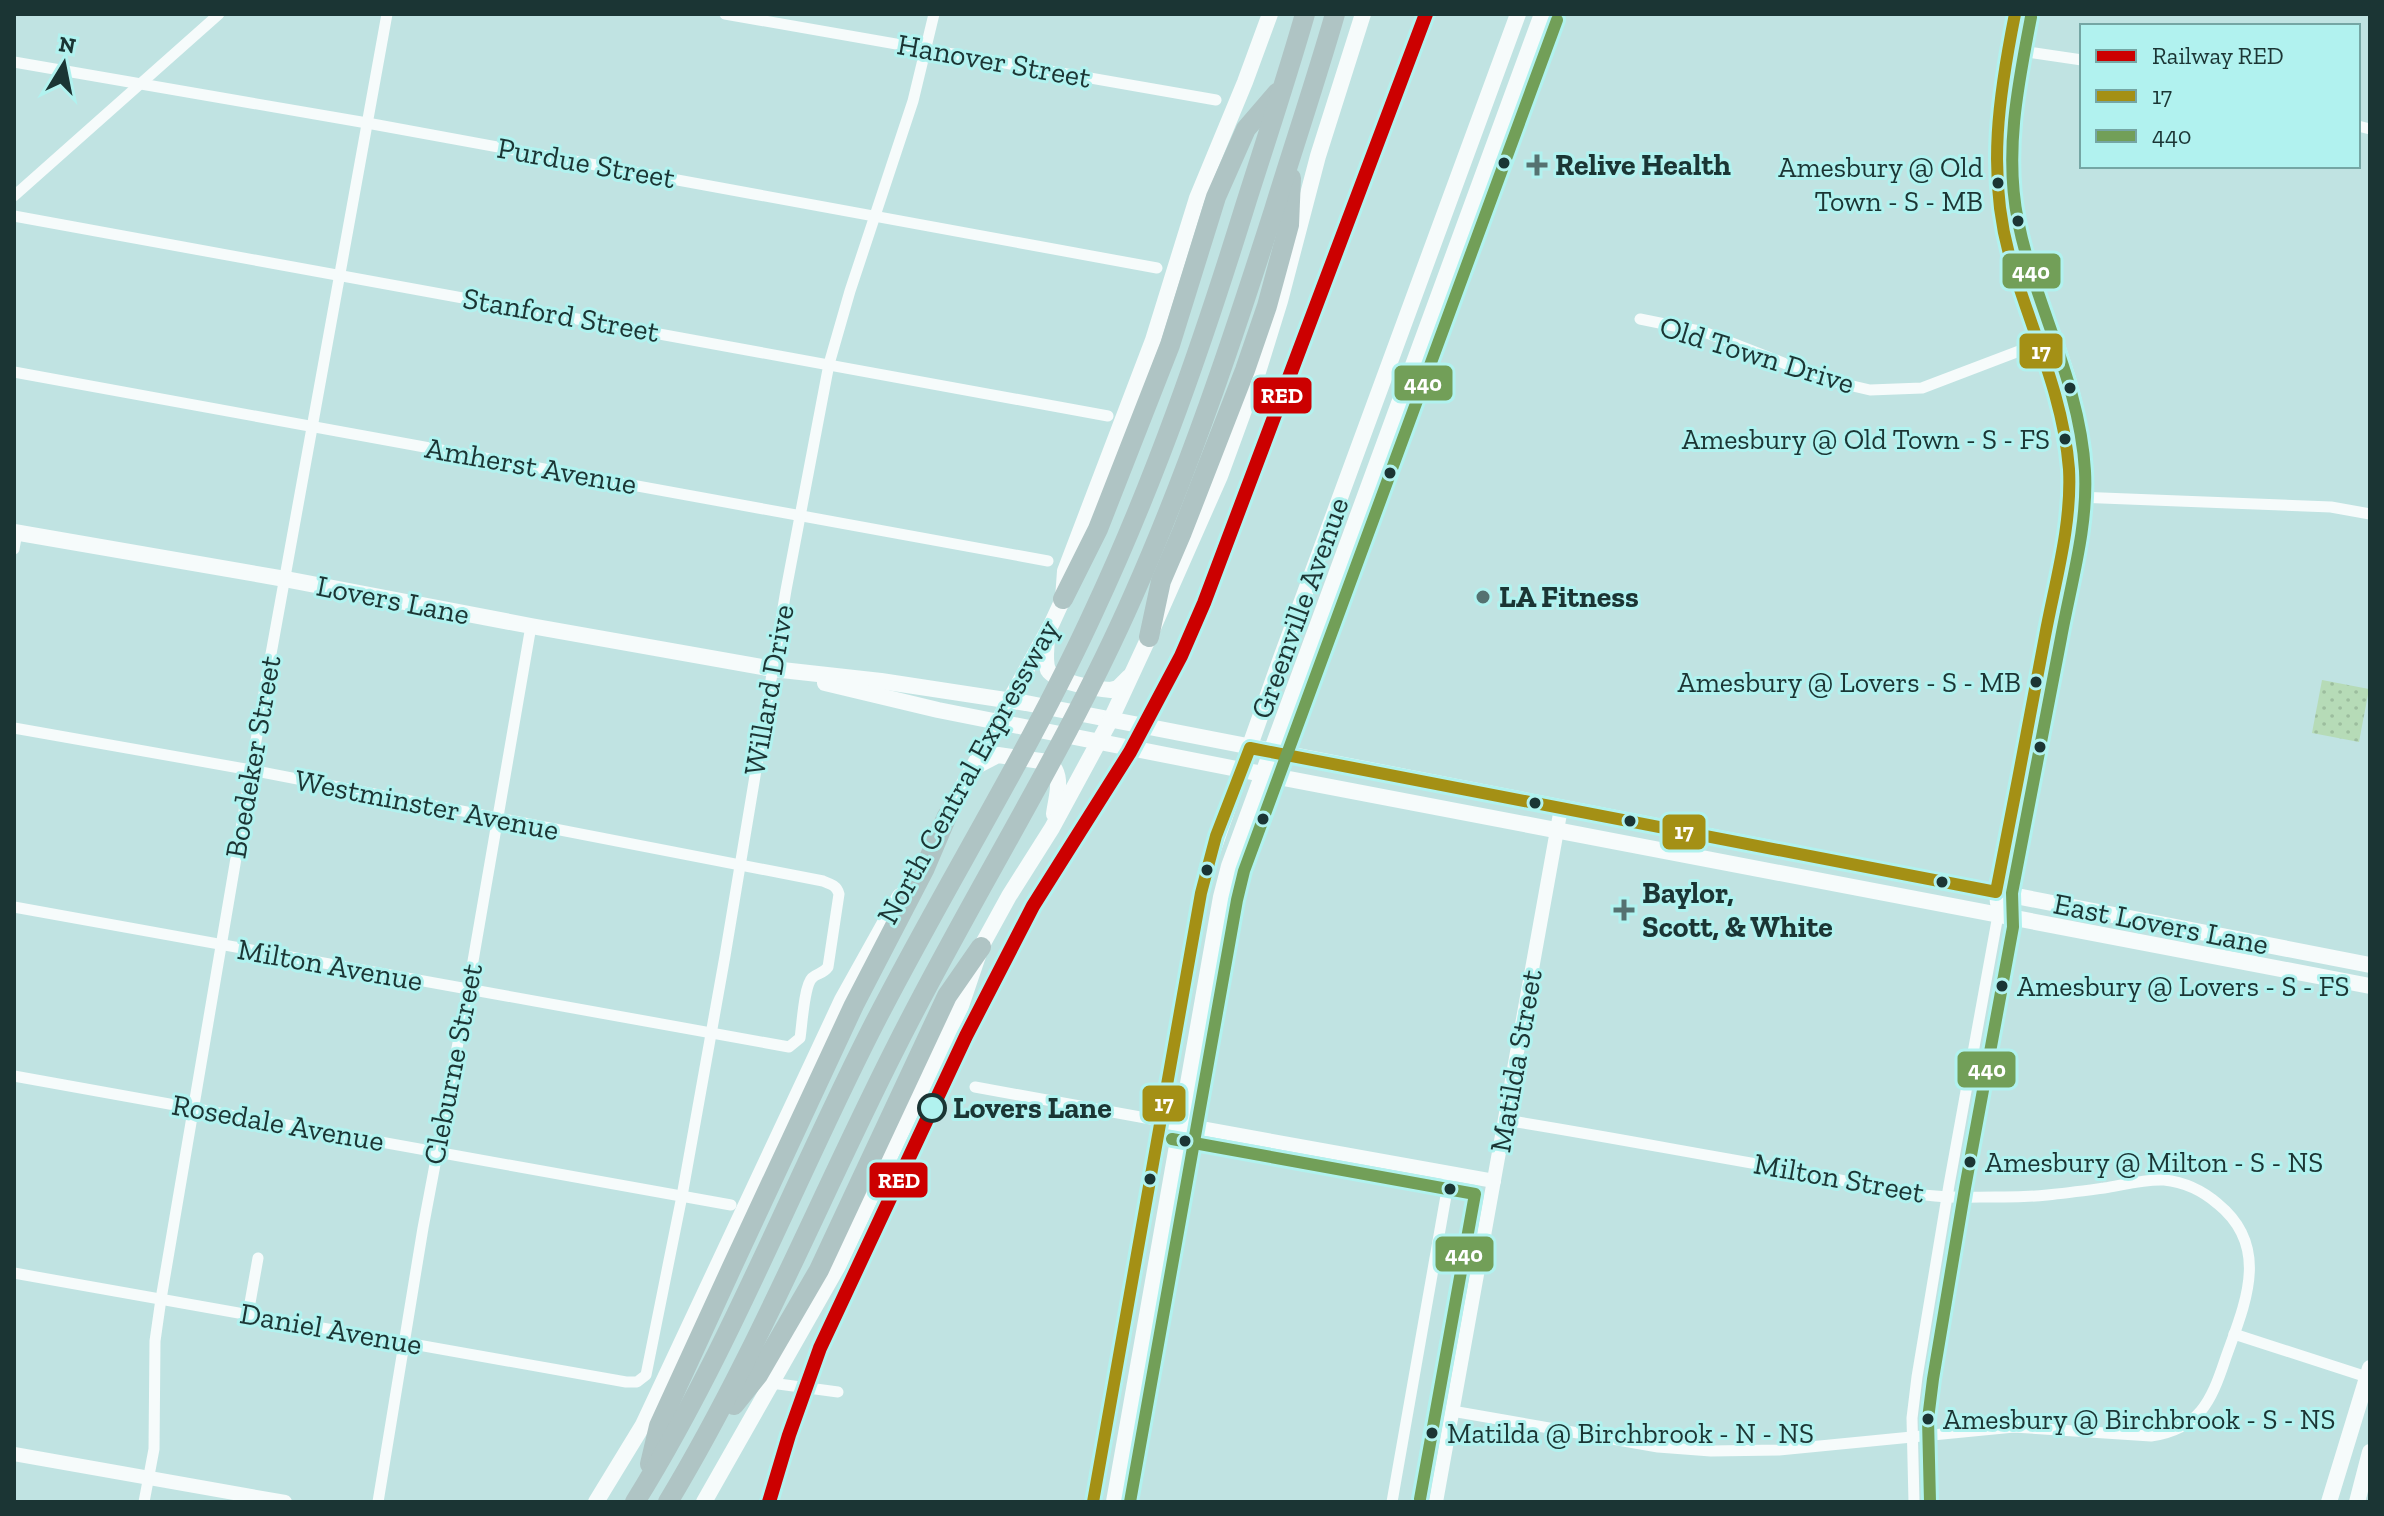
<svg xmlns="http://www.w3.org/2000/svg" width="2384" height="1516" viewBox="0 0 2384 1516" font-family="'Zilla Slab',serif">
<defs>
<pattern id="park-dots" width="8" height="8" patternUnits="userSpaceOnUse" patternTransform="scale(2)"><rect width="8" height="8" fill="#b6dbb7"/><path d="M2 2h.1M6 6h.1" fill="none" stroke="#9cbd9e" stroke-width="1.8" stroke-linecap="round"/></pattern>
</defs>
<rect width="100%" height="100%" fill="#c0e3e2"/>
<path fill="url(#park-dots)" d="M2322 680 2369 689 2359 742 2312 733Z"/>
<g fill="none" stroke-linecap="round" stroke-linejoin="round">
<g stroke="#f6fbfb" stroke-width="11">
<path d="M725 14 1216 100"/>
<path d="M2008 49 2082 60"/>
<path d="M14 62 367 123 1157 268"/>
<path d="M2358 126 2370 129"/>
<path d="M14 196 219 14"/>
<path d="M14 216 1108 416"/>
<path d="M1640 319 1704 332 1827 380 1870 390 1922 388 2056 337"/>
<path d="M14 372 1048 561"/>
<path d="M2077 497 2331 507 2370 514"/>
<path d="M14 549 17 532"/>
<path d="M14 728 251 770 823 881C831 884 837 886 839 894L828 967C823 974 817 973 812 978 804 986 802 1026 800 1038L789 1047 14 907"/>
<path d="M14 1076 731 1205"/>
<path d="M975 1087 1162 1121"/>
<path d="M14 1273 626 1382H637L646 1375 682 1196 725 956 786 590 829 364 850 291 913 101 934 14"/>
<path d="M248 1314 258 1258"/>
<path d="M2234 1334 2370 1378"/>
<path d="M771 1383 838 1392"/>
<path d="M1452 1411 1658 1447 1711 1451 1779 1450 2014 1427 2151 1436C2199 1429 2211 1402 2225 1360 2244 1306 2272 1248 2218 1204 2203 1191 2184 1182 2164 1180 2144 1179 2123 1185 2104 1188 2067 1193 2032 1198 1995 1197 1975 1197 1955 1198 1935 1196 1885 1191 1835 1178 1786 1169 1692 1153 1599 1135 1505 1120"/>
<path d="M144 1502 154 1449 155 1341 161 1299 267 676 387 14"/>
<path d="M378 1502 423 1228 468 990 531 626"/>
<path d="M1392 1502 1450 1173"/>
<path d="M1914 1502 1912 1418 1917 1377 1949 1185 1998 915"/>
</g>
<g stroke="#f6fbfb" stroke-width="14">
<path d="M1997 903 1996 892C2013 807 2029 721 2045 636 2055 583 2070 528 2069 474 2067 392 2031 329 2009 253 1985 168 1998 99 2015 14"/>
<path d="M1998 915 2013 884 2081 538C2085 489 2086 441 2073 393 2057 333 2028 275 2017 213 2006 146 2018 80 2032 14"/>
<path d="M1162 1121 1494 1181"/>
<path d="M14 1454 285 1502"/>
<path d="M1436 1502 1561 808"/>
</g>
<g stroke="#f6fbfb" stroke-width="16">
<path d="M14 532 285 579 531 626 773 669 881 681 1026 703 2370 965"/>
<path d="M1047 636C1047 646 1044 661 1048 670 1055 682 1096 689 1111 690L1118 688 1129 677"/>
<path d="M825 683 938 710 1242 770 2370 986"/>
<path d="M973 768 998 755 1048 762C1065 774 1056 797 1054 814"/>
<path d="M942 824 1052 623 1063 599 1065 571 1153 340 1197 198 1245 82 1270 14"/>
<path d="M596 1502 643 1425 842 1000 900 896"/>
<path d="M704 1502 838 1266 961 1006 981 947 1009 896 1052 828 1111 719 1149 637 1220 476 1258 372 1280 301 1318 156 1363 14"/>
<path d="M1093 1502 1201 893 1209 861 1281 658 1518 14"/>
<path d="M1114 1502 1221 897 1229 866 1542 14"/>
<path d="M2329 1502 2370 1368"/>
<path d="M2357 1502 2370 1452"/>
</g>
<g stroke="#afc4c4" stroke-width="20">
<path d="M1063 599 1098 529 1170 345 1216 197 1246 129 1277 93"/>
<path d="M1149 637 1161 581 1182 532 1245 370 1267 306 1289 225 1291 178"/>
<path d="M734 1405 758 1375 819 1270 947 996 981 947"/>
<path d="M650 1464 659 1426 732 1267 854 1005 924 870 947 816"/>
<path d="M635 1502C728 1352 791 1188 870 1032 942 890 1028 755 1094 611 1156 478 1203 342 1246 203 1266 140 1287 77 1305 14"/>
<path d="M668 1502C756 1356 819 1199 896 1047 972 895 1065 751 1133 596 1189 470 1232 341 1274 210 1294 145 1316 80 1335 14"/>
</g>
<defs>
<path id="bus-1" d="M1093 1502 1201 893 1216 836 1250 748 1996 892C2013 807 2029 721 2045 636 2055 582 2072 525 2069 469 2063 392 2029 326 2009 254 1987 173 1999 94 2015 14"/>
<g id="bus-2">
<path d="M1172 1139 1475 1194 1420 1499"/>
<path d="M1130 1502 1237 900 1244 871 1557 20"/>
<path d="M1930 1502 1928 1419 1933 1379 1965 1188 2013 927 2012 893C2029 808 2044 723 2061 638 2071 583 2088 527 2085 471 2080 382 2035 306 2018 221 2004 153 2018 84 2031 17"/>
</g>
</defs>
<use href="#bus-1" stroke="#b1f2ef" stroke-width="18"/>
<use href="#bus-2" stroke="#b1f2ef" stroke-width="18"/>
<use href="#bus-1" stroke="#a49015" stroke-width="12"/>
<use href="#bus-2" stroke="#729f58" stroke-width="12"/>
<defs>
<path id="rail-1" d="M769 1502 789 1435 820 1348 966 1036 1033 906 1130 752 1181 656 1204 603 1426 14"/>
</defs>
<use href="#rail-1" stroke="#b1f2ef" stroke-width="20"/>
<use href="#rail-1" stroke="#c00" stroke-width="14"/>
</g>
<g fill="#1b3534" stroke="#b1f2ef" stroke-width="3">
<circle cx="1504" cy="163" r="7"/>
<circle cx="1998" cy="183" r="7"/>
<circle cx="2018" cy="221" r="7"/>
<circle cx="2070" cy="388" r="7"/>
<circle cx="2065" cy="439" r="7"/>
<circle cx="1390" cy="473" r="7"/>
<circle cx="2036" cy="682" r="7"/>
<circle cx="2040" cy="747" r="7"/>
<circle cx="1535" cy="803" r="7"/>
<circle cx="1263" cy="819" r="7"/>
<circle cx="1630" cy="821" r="7"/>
<circle cx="1207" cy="870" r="7"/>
<circle cx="1942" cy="882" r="7"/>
<circle cx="2002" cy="986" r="7"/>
<circle cx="1185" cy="1141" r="7"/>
<circle cx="1970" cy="1162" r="7"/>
<circle cx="1150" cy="1179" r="7"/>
<circle cx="1450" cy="1189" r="7"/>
<circle cx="1928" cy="1419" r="7"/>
<circle cx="1432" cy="1433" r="7"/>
</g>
<g fill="#557271" stroke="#b1f2ef" stroke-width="3">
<path d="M1533 153h8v8h8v8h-8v8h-8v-8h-8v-8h8z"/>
<circle cx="1483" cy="597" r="8"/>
<path d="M1620 898h8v8h8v8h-8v8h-8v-8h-8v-8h8z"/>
</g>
<circle fill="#b1f2ef" stroke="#1b3534" stroke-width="4" cx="932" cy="1108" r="13"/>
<g text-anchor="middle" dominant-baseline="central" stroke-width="6" stroke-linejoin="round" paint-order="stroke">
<g font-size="28" fill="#1b3534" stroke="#b1f2ef" text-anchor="start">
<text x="1983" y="167" text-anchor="end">Amesbury @ Old<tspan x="1983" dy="34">Town - S - MB</tspan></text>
<text x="2050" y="439" text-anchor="end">Amesbury @ Old Town - S - FS</text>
<text x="2021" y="682" text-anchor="end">Amesbury @ Lovers - S - MB</text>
<text x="2017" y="986">Amesbury @ Lovers - S - FS</text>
<text x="1985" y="1162">Amesbury @ Milton - S - NS</text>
<text x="1943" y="1419">Amesbury @ Birchbrook - S - NS</text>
<text x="1447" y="1433">Matilda @ Birchbrook - N - NS</text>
</g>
<g font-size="30" fill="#1b3534" stroke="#b1f2ef">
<text transform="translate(994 61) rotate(10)">Hanover Street</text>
<text transform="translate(586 163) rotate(10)">Purdue Street</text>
<text transform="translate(561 315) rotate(10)">Stanford Street</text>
<text transform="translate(1757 355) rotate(17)">Old Town Drive</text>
<text transform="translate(531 466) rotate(10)">Amherst Avenue</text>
<text transform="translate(393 600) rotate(11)">Lovers Lane</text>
<text transform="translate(1300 608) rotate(-70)">Greenville Avenue</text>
<text transform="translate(769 690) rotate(-80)">Willard Drive</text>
<text transform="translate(253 757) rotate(-80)">Boedeker Street</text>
<text transform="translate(968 772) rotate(-61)">North Central Expressway</text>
<text transform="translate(427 805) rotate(11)">Westminster Avenue</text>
<text transform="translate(2161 924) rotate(11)">East Lovers Lane</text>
<text transform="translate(330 965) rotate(10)">Milton Avenue</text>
<text transform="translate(1516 1061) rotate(-80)">Matilda Street</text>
<text transform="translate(453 1064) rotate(-79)">Cleburne Street</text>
<text transform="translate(278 1123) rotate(10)">Rosedale Avenue</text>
<text transform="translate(1839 1178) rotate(10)">Milton Street</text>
<text transform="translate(331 1329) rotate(10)">Daniel Avenue</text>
</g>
<g font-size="30" font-weight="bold" fill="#1b3534" stroke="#b1f2ef" text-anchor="start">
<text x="1555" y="165">Relive Health</text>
<text x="1499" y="597">LA Fitness</text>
<text x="1642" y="893">Baylor,<tspan x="1642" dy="34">Scott, &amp; White</tspan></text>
</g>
<g font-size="30" font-weight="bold" fill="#1b3534" stroke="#b1f2ef" text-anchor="start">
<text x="953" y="1108">Lovers Lane</text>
</g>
</g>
<g stroke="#b1f2ef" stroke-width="3">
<rect x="2001" y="252" width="61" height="38" rx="8" fill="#729f58"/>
<rect x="2018" y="332" width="46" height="38" rx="8" fill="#a49015"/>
<rect x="1393" y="364" width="61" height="38" rx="8" fill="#729f58"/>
<rect x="1252" y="376" width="61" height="39" rx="8" fill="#c00"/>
<rect x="1661" y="813" width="46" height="38" rx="8" fill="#a49015"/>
<rect x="1956" y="1050" width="61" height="39" rx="8" fill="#729f58"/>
<rect x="1141" y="1084" width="46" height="39" rx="8" fill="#a49015"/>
<rect x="868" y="1161" width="61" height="38" rx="8" fill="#c00"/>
<rect x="1434" y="1235" width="61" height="38" rx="8" fill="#729f58"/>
</g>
<g font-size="22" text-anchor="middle" font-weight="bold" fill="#fff">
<text x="2031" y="279">440</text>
<text x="2041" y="359">17</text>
<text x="1423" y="391">440</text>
<text x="1282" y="403">RED</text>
<text x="1684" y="839">17</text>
<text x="1987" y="1077">440</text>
<text x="1164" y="1111">17</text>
<text x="899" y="1188">RED</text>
<text x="1464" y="1262">440</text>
</g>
<rect width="2384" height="1516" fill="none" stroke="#1b3534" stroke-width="32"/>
<rect x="2080" y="24" width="280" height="144" fill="#b1f2ef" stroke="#75a6a4" stroke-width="2"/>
<rect x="2096" y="50" width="40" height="12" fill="#cc0000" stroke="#75a6a4" stroke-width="2"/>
<text x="2152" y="64" font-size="24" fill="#1b3534">Railway RED</text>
<rect x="2096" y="90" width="40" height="12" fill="#a49015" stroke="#75a6a4" stroke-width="2"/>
<text x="2152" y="104" font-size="24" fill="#1b3534">17</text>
<rect x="2096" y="130" width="40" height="12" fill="#729f58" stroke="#75a6a4" stroke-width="2"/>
<text x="2152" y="144" font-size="24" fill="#1b3534">440</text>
<g transform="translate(64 64) rotate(10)" stroke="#b1f2ef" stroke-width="6" paint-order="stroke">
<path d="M0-6L14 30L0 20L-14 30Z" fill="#1b3534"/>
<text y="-12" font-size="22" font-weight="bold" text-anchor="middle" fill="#1b3534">N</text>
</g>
</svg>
